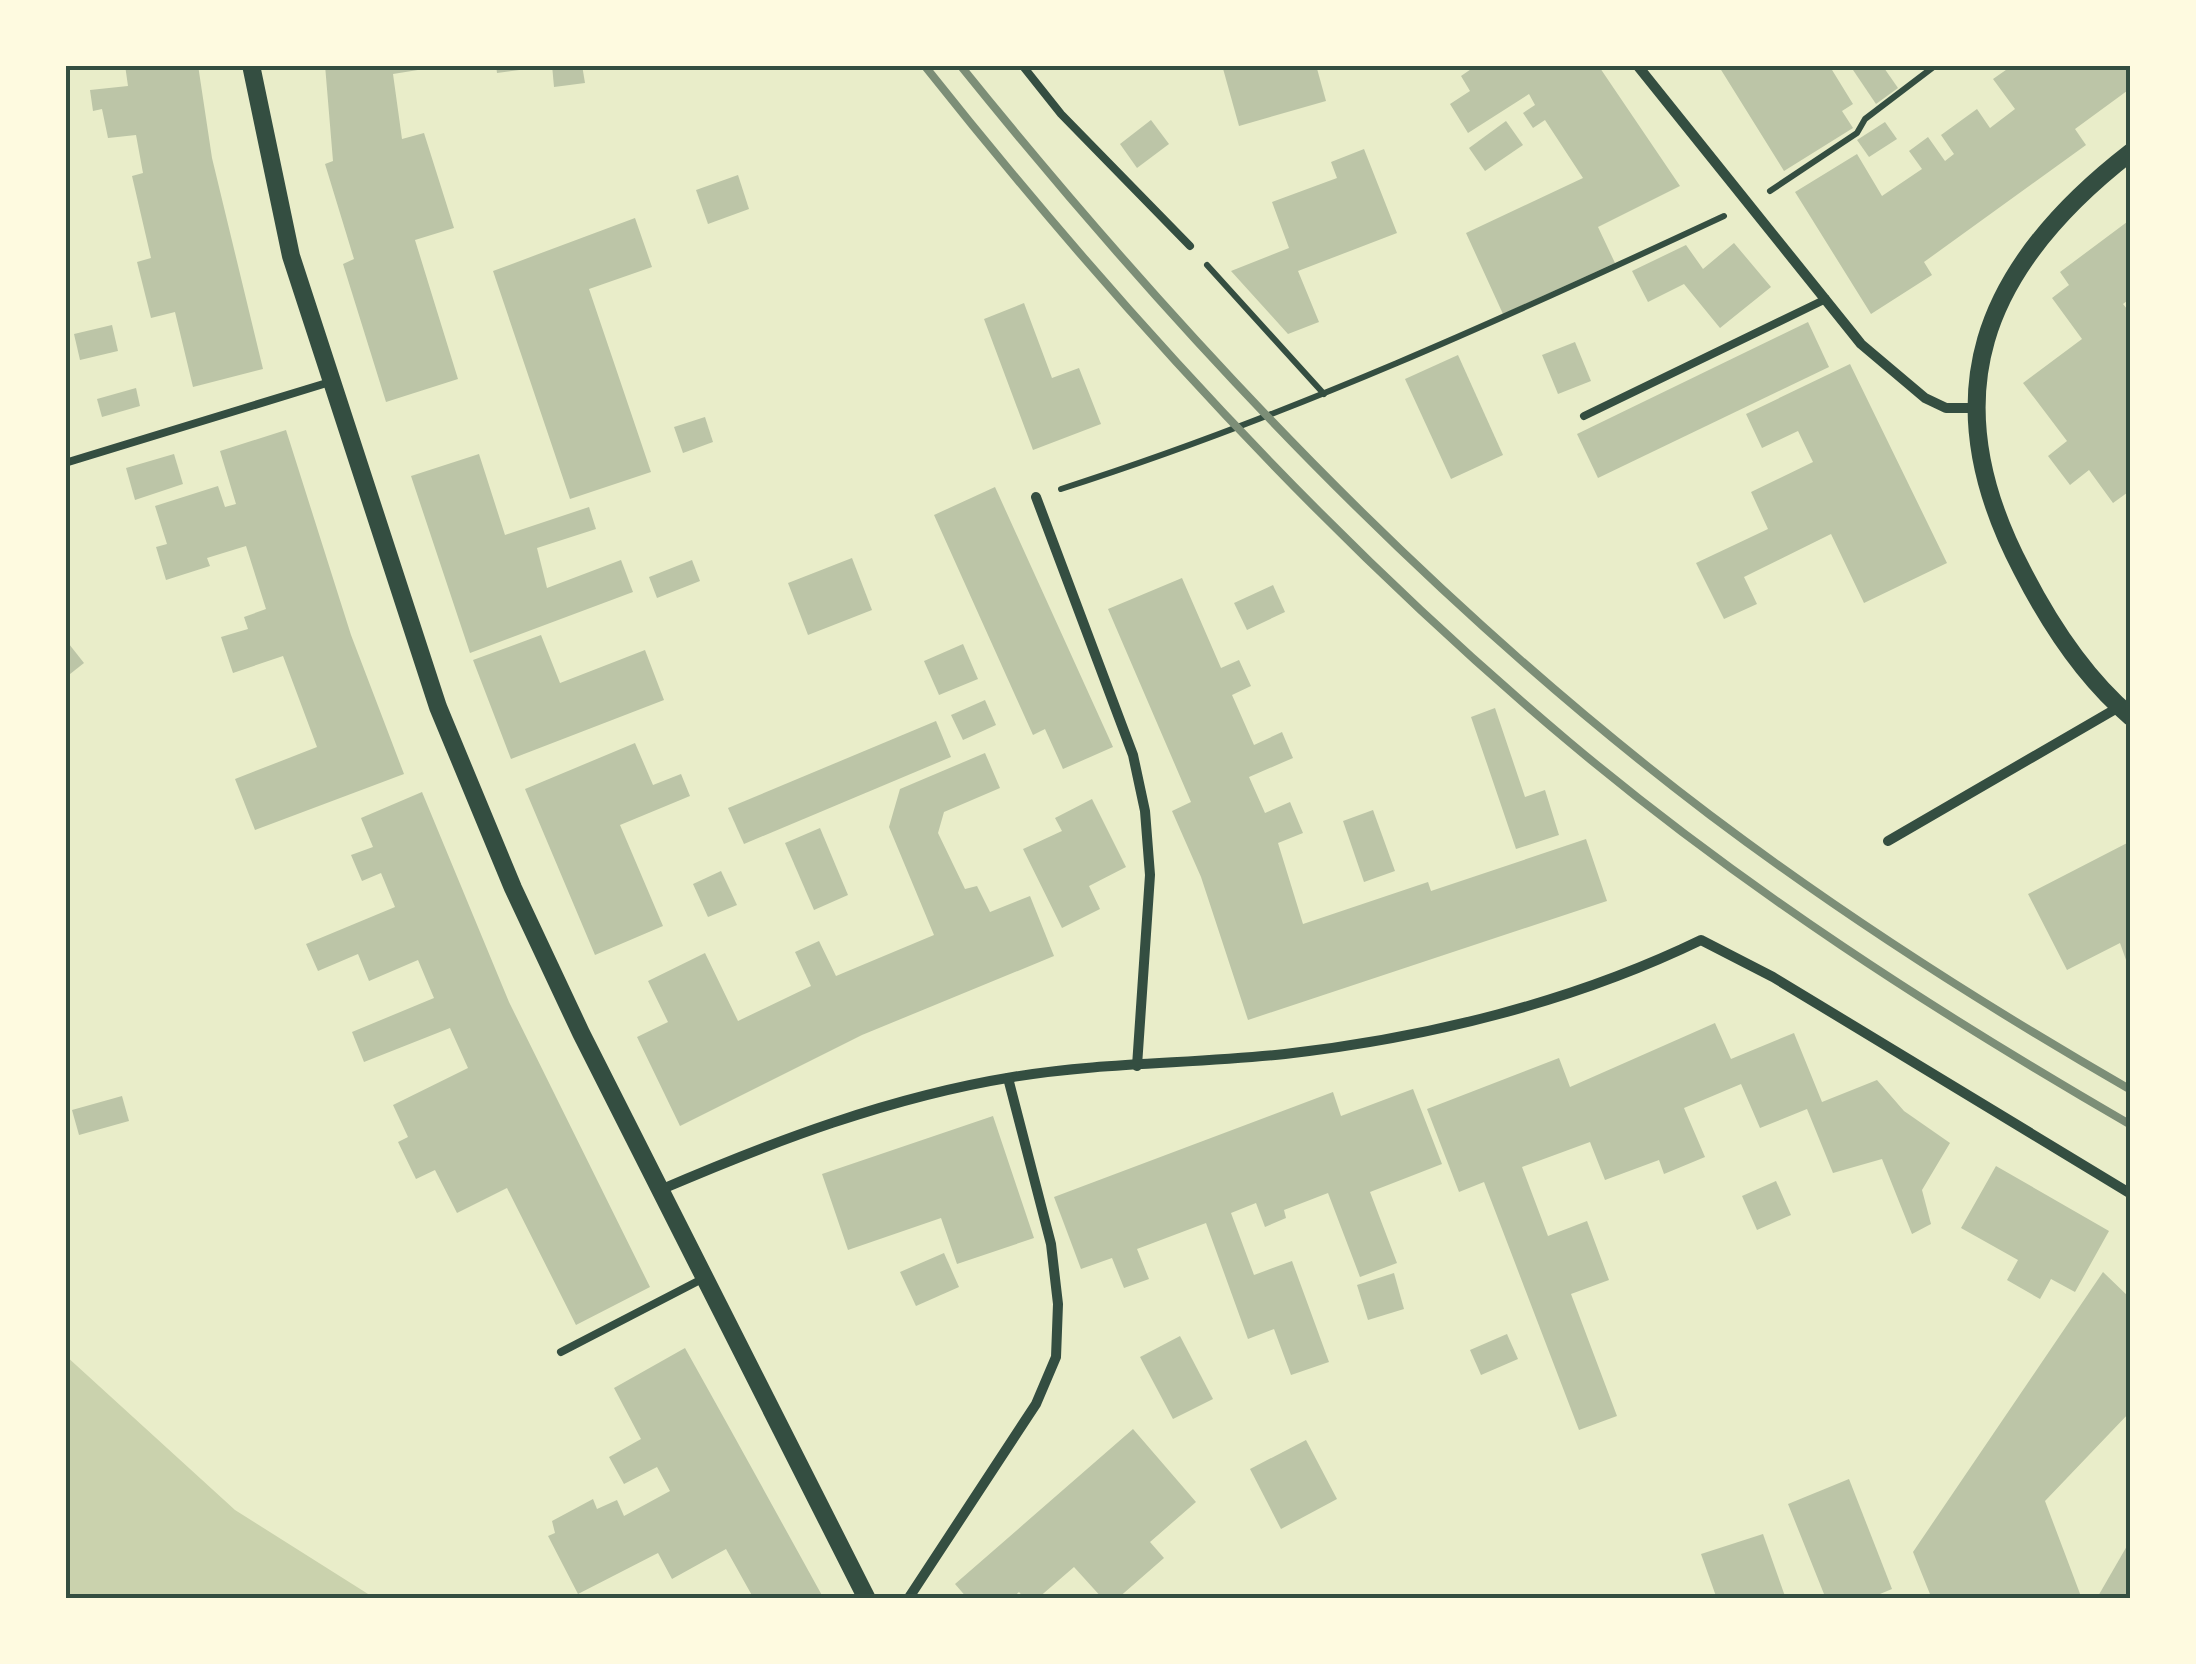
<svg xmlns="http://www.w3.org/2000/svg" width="2196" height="1664" viewBox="0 0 2196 1664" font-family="'DM Sans',sans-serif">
<rect width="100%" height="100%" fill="#e9edc9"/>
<path fill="#cad2ad" d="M65 1355 235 1510 376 1599H65Z"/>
<g fill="#bcc5a7">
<path d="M125 65H198L212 158 263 369 193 387 175 312 151 318 137 262 151 258 132 176 143 173 136 135 108 138 102 109 93 111 90 90 128 86Z"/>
<path d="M325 65H449L393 74 402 139 424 133 454 228 415 240 458 379 386 402 343 264 354 259 325 164 333 161Z"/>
<path d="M496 65H542V67L497 73Z"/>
<path d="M552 65H582L585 83 554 87Z"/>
<path d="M1222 65H1316L1326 101 1239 126Z"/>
<path d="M1477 65H1598L1680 186 1598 227 1615 263 1503 314 1466 233 1583 178 1545 120 1533 128 1523 113 1535 105 1529 94 1468 133 1450 104 1470 91 1461 76Z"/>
<path d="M1718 65H1829L1853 104 1842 111 1853 128 1784 171Z"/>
<path d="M1855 65H1882L1898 88 1876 104 1851 67Z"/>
<path d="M2013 65H2131V88L2075 129 2086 145 1924 262 1932 275 1871 314 1795 192 1857 154 1882 196 1922 169 1909 151 1928 137 1945 161 1954 154 1941 135 1977 109 1990 128 2015 109 1993 79Z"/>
<path d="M1151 120 1169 144 1137 168 1120 144Z"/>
<path d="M1506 121 1523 145 1485 171 1469 148Z"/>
<path d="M1885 122 1897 139 1869 157 1857 140Z"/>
<path d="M1364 149 1397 233 1298 271 1319 322 1288 334 1231 271 1289 248 1272 202 1337 178 1331 162Z"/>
<path d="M738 175 749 209 708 224 696 190Z"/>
<path d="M635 218 652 267 589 289 651 472 570 499 493 271Z"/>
<path d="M2131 219V298L2123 304 2131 314V490L2113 503 2089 470 2070 485 2048 456 2067 441 2023 383 2082 339 2052 298 2069 285 2060 272Z"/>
<path d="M1734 243 1771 287 1720 328 1684 284 1648 302 1632 271 1686 245 1703 269Z"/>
<path d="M1024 303 1052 378 1079 368 1101 424 1033 450 984 319Z"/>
<path d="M1808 322 1829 367 1598 478 1577 434Z"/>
<path d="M112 325 118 351 80 360 74 334Z"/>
<path d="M1575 342 1591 381 1558 394 1542 355Z"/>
<path d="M1458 355 1503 455 1451 479 1405 379Z"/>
<path d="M1850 364 1947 563 1864 603 1831 534 1744 577 1757 604 1724 619 1696 563 1768 529 1751 492 1813 462 1798 431 1762 448 1746 414Z"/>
<path d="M136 388 140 406 102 417 97 399Z"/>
<path d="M705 417 713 442 683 453 674 427Z"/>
<path d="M286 430 351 635 404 774 255 830 235 779 317 747 283 656 233 673 221 637 248 629 244 617 266 609 246 546 207 558 210 566 166 580 156 547 167 544 155 506 218 486 225 507 236 504 220 451Z"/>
<path d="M174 454 183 484 135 500 126 468Z"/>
<path d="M479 454 505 535 589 507 596 529 537 548 547 588 621 560 633 592 470 653 411 476Z"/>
<path d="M995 487 1113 747 1063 769 1045 729 1033 735 934 515Z"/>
<path d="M852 558 872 610 808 635 788 583Z"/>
<path d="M692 560 700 581 657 598 649 577Z"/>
<path d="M1182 578 1221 668 1239 660 1251 686 1232 695 1254 745 1282 732 1293 758 1249 777 1265 813 1290 802 1303 833 1278 843 1303 924 1428 882 1431 891 1586 839 1607 901 1248 1020 1201 877 1172 811 1191 802 1108 609Z"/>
<path d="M1273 585 1285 612 1247 630 1234 603Z"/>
<path d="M541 635 560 683 645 650 664 700 511 759 473 660Z"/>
<path d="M65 639 84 663 65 678Z"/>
<path d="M963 644 978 679 939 695 924 661Z"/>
<path d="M985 700 996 725 963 740 951 715Z"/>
<path d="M1495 708 1525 797 1545 790 1559 835 1516 849 1471 717Z"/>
<path d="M936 721 951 757 744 844 728 808Z"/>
<path d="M635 743 653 785 681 774 690 796 620 825 663 926 595 955 525 789Z"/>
<path d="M985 753 1000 788 944 812 938 833 965 889 977 886 990 912 1030 896 1054 956 862 1035 680 1126 637 1037 668 1022 648 981 705 953 738 1021 811 986 795 952 819 941 836 976 934 935 889 827 900 789Z"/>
<path d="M422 792 509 1002 650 1287 576 1325 507 1188 457 1213 435 1170 416 1179 398 1142 408 1137 393 1105 468 1068 450 1028 364 1062 352 1032 434 998 418 960 369 981 358 954 318 971 306 944 395 907 381 873 362 881 351 855 373 847 361 818Z"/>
<path d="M1092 799 1126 867 1089 886 1100 909 1062 928 1023 849 1062 831 1055 818Z"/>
<path d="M1373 810 1395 871 1364 882 1343 821Z"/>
<path d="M820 828 848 895 814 910 785 843Z"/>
<path d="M2131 841V974L2120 943 2067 970 2028 894Z"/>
<path d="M721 871 737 905 708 917 693 884Z"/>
<path d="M1715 1023 1731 1059 1794 1033 1822 1102 1877 1080 1904 1111 1950 1143 1922 1190 1931 1224 1912 1234 1882 1159 1833 1173 1807 1109 1760 1128 1741 1084 1684 1108 1705 1157 1664 1174 1659 1160 1605 1180 1590 1142 1522 1167 1548 1236 1587 1221 1609 1280 1571 1294 1617 1416 1579 1430 1484 1182 1459 1192 1427 1109 1559 1058 1570 1087Z"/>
<path d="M1413 1089 1442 1164 1370 1192 1397 1263 1360 1277 1328 1193 1284 1210 1286 1218 1265 1227 1256 1203 1231 1213 1254 1275 1292 1261 1329 1362 1291 1375 1274 1329 1248 1339 1206 1223 1137 1249 1149 1279 1124 1288 1112 1258 1081 1269 1054 1197 1333 1092 1341 1116Z"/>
<path d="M122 1096 129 1121 79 1135 72 1110Z"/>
<path d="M993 1116 1034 1238 957 1264 941 1218 848 1250 822 1174Z"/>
<path d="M1996 1166 2109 1231 2075 1292 2051 1279 2040 1299 2007 1280 2018 1260 1961 1228Z"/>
<path d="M1776 1181 1791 1215 1757 1230 1742 1196Z"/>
<path d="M944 1253 959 1287 916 1306 900 1272Z"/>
<path d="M2103 1272 2131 1299V1411L2045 1501 2082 1599H1932L1913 1552Z"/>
<path d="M1394 1273 1404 1309 1368 1320 1357 1285Z"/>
<path d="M1507 1334 1518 1359 1481 1375 1470 1350Z"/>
<path d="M1180 1336 1213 1399 1173 1419 1140 1357Z"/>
<path d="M685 1348 729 1427 824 1599H754L726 1549 672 1579 658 1553 578 1594 548 1536 555 1533 552 1521 593 1499 597 1509 617 1500 624 1516 670 1491 657 1467 624 1484 609 1457 641 1439 614 1388Z"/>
<path d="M1133 1429 1196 1502 1150 1542 1164 1558 1117 1599H1103L1074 1567 1037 1599H1025L1019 1592 1011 1599H968L955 1584Z"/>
<path d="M1306 1440 1337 1499 1281 1529 1250 1469Z"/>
<path d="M1849 1479 1892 1589 1868 1599H1826L1788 1504Z"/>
<path d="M1763 1534 1786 1599H1717L1701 1554Z"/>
<path d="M2131 1539V1599H2100L2097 1598Z"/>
</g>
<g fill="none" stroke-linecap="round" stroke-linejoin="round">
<g stroke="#344e41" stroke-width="6">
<path d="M1770 191 1857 133 1865 119 1936 65"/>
<path d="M1207 265 1324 394"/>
<path d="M1061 489C1290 416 1507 317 1724 216"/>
</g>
<g stroke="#344e41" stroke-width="8">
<path d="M1022 65 1061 114 1190 246"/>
<path d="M1584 416 1826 299"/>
<path d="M65 463 330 382"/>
<path d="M561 1352 704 1278"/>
</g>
<g stroke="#344e41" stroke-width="10">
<path d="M1637 65 1861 344 1925 398 1946 408H1973"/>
<path d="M1036 497 1133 755 1145 811 1150 875 1137 1066"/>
<path d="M1888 841 2119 707"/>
<path d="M660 1190C774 1141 890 1097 1013 1077 1103 1062 1195 1064 1285 1054 1427 1038 1573 1002 1701 940L1773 977 2131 1194"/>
<path d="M908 1599 1036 1404 1056 1357 1058 1304 1051 1244 1008 1078"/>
</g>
<g stroke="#344e41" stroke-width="18">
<path d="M251 65 291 256 438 707 513 888 581 1033 867 1599"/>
<path d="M2131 152C1981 268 1931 397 2022 570 2049 623 2086 679 2131 717"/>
</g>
<g stroke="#7c8e77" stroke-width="8">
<path d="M924 65C1117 308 1330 541 1568 741 1743 888 1934 1011 2131 1125"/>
<path d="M960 65C1181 339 1429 602 1710 815 1844 916 1985 1006 2131 1090"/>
</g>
</g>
<rect width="2196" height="1664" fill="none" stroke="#fefae0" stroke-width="135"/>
<rect x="68" y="68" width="2060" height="1528" fill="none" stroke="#344e41" stroke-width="4"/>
</svg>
